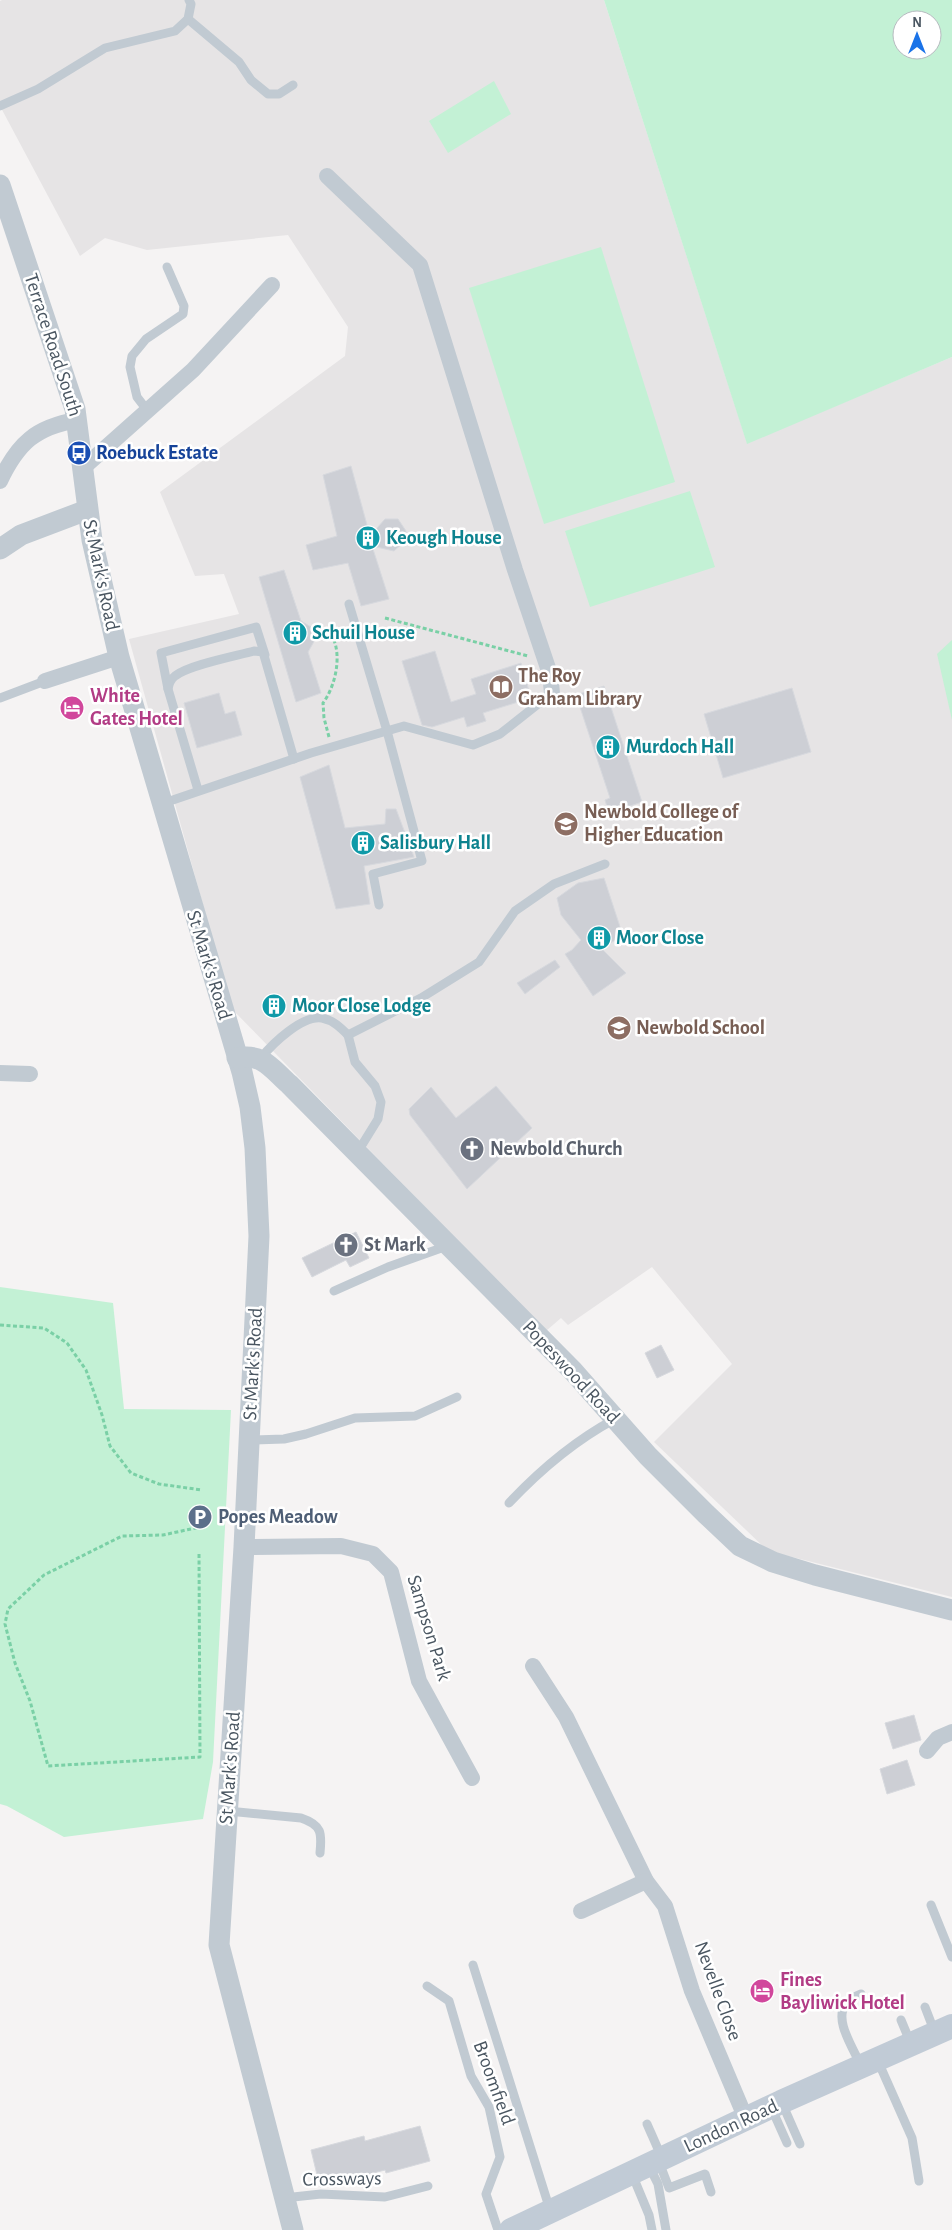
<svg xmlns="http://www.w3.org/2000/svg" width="952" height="2230" viewBox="0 0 952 2230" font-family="'Alegreya Sans',sans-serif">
<rect width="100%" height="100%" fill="#f5f3f3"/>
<path fill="#e6e4e5" d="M2 0H604L747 443 952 357V1597L768 1551 654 1442 732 1364 652 1267 568 1325 561 1318 546 1331 232 1009 129 639 239 614 224 574 195 576 160 492 345 356 348 327 288 235 147 250 105 238 80 256 0 106V1Z"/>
<g fill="#c3f1d5" fill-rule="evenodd">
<path d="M604 0H952V357L747 444ZM902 20H932V50H902Z"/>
<path d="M494 81 511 114 448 153 429 121Z"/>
<path d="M601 247 675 482 544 524 469 288Z"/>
<path d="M690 491 715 567 590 607 565 531Z"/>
<path d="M952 640V720L937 654Z"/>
<path d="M0 1287 113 1303 124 1409 231 1410 213 1762 203 1819 64 1837 7 1806 0 1804Z"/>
</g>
<g fill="#cdcfd5" stroke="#d7d9de">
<path d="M351 466 370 536 385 519H398L406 531V540L394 551 372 546 389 599 361 606 348 563 313 570 306 545 337 536 323 475Z"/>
<path d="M284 570 301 621 311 627 316 638 308 652 321 693 296 702 259 577Z"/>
<path d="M435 651 451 702 476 694 471 679 521 663 531 698 483 713 486 721 467 727 464 717 432 727 422 725 402 661Z"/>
<path d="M604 686 642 802 609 813 605 800 610 798 576 695Z"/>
<path d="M792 688 811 752 723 778 704 714Z"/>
<path d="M219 693 225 714 235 711 242 735 197 748 184 703Z"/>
<path d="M329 765 345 828 385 824 386 809H396L414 857 364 866 370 904 336 909 300 777Z"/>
<path d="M604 878 623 936 601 948 626 973 593 996 565 954 572 950 581 940 561 915 557 898 578 883Z"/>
<path d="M555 960 560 967 525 994 517 983Z"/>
<path d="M496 1086 532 1128 467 1189 410 1115 409 1109 431 1087 456 1118Z"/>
<path d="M356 1232 369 1258 350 1267 346 1260 312 1277 302 1258Z"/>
<path d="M661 1345 674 1370 657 1378 645 1353Z"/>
<path d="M914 1715 921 1740 893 1749 885 1723Z"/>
<path d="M907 1760 915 1785 887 1794 880 1769Z"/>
<path d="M420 2126 430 2161 386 2173 385 2170 320 2187 311 2150 364 2136 365 2141Z"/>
</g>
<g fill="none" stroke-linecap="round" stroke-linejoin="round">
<g stroke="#7ad0a6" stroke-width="3" stroke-dasharray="4 2.5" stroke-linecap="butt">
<path d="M385 618 528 656"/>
<path d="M329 737 324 718 323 703C335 687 342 657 333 638"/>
<path d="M0 1325 44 1328 67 1343 86 1370 102 1415 110 1446 131 1473 159 1484 202 1490"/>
<path d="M199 1554 200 1757 48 1766 30 1701 15 1663 5 1624 8 1609 44 1575 122 1536 163 1535 200 1527"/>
</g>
<g stroke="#c1cad2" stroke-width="9">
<path d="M188 19 239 62 251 80 268 94H279L293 85"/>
<path d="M0 106 38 89 105 48 175 31 188 19 191 4 189 0"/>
<path d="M147 410 137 397 130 367 132 356 146 339 183 314 184 306 167 267"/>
<path d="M349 604 387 731 422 861 373 874 379 905"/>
<path d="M168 689 161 653 256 627 265 655"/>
<path d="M0 698 45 681"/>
<path d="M198 790 168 689C169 683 171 679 175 676 188 665 236 656 254 651L263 652 294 759"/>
<path d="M164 803 311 753 404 726 473 745 500 734 552 693"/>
<path d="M348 1035 355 1062 375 1086 381 1102 378 1119 357 1153"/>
<path d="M261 1058C272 1044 302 1015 322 1018 333 1020 341 1028 348 1035L421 998 479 962 515 911 554 884 605 864"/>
<path d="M334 1291 388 1267 447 1246"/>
<path d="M250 1440 284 1439 306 1434 355 1418 415 1416 457 1397"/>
<path d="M509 1503C541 1469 574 1441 615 1419"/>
<path d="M228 1811 301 1818C322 1825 322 1833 320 1853"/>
<path d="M931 1905 952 1957"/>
<path d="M473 1965 550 2210"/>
<path d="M427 1986 449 2001 471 2076 489 2107 500 2157 486 2194 498 2230"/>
<path d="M861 1994C856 1996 851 1999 847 2003 832 2018 854 2049 861 2066"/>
<path d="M925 2007 935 2033"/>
<path d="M901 2020 911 2044"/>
<path d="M877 2059 912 2138 919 2181"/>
<path d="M782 2103 800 2144"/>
<path d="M771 2107 787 2143"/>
<path d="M647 2124 662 2158"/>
<path d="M659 2162 669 2188 705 2174 711 2192"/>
<path d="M649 2166 658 2184 666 2230"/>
<path d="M632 2174 649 2215 652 2230"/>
<path d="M284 2198 321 2194 385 2197 428 2186"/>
</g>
<g stroke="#c1cad2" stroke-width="16">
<path d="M327 176 420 265 515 570 550 674 552 693"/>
<path d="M84 467 193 370 272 285"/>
<path d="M0 481C18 443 36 427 77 420"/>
<path d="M45 681 119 657"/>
<path d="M0 1073 30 1074"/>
<path d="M244 1547 341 1546 373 1554 391 1572 419 1681 472 1778"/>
<path d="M533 1666 566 1717 646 1881 665 1906 692 1991 746 2119"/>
<path d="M927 1751 938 1738 952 1732"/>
<path d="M581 1911 646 1881"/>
</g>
<g stroke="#c1cad2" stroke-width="21">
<path d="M0 185 75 409 92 540 119 657 242 1072 250 1107 255 1148 259 1236 244 1547 219 1945 293 2230"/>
<path d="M0 549 21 535 87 510"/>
<path d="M237 1058C263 1053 271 1068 289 1084L573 1371 648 1456 706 1514 740 1546 773 1562 815 1575 952 1610"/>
</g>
<path stroke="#c1cbd6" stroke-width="24" d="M511 2230 781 2102 952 2026"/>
</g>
<defs>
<symbol id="bus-disc" viewBox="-11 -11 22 22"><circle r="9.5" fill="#1a4fb4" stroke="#fff"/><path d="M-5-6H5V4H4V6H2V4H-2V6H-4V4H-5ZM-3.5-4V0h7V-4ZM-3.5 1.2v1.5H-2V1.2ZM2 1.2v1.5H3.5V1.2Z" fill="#fff"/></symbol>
<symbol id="building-disc" viewBox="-11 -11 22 22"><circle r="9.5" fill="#0f9aa8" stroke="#fff"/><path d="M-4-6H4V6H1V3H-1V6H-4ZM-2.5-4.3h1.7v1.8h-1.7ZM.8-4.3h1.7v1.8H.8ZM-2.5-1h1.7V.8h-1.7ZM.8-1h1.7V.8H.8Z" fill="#fff"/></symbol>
<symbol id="library-disc" viewBox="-11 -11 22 22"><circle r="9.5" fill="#8d6e63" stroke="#fff"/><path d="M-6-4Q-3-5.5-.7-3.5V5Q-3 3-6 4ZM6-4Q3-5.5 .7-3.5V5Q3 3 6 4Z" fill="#fff"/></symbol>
<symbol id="hotel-disc" viewBox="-11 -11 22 22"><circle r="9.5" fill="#d1479c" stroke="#fff"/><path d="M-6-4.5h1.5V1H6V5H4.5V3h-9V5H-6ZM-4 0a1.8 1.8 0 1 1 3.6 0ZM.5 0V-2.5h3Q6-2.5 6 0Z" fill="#fff"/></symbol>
<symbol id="university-disc" viewBox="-11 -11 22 22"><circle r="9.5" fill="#8d6e63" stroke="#fff"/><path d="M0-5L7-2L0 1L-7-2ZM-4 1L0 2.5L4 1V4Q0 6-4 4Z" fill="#fff"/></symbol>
<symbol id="school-disc" viewBox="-11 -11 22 22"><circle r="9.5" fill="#8d6e63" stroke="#fff"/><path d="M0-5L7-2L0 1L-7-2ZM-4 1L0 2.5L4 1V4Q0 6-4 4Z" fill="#fff"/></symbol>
<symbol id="church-disc" viewBox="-11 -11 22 22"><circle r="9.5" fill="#6b7280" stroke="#fff"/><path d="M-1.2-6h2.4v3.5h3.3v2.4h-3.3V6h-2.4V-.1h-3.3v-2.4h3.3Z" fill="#fff"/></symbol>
<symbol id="parking-disc" viewBox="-11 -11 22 22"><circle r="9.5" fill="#5c6f8a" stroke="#fff"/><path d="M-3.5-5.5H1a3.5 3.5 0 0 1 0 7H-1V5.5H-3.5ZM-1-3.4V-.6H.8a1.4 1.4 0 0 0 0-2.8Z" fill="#fff"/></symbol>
</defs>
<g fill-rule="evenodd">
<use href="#bus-disc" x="65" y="439" width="28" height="28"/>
<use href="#building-disc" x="354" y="524" width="28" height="28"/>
<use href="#building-disc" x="281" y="619" width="28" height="28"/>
<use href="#library-disc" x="487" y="673" width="28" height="28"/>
<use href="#hotel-disc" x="58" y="694" width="28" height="28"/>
<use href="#building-disc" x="594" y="733" width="28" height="28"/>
<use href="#university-disc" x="552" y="810" width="28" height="28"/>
<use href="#building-disc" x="349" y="829" width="28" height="28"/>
<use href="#building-disc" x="585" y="924" width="28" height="28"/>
<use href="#building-disc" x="260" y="992" width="28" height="28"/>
<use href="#school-disc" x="605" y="1014" width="28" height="28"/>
<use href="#church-disc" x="458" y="1135" width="28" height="28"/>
<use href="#church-disc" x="332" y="1231" width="28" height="28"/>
<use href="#parking-disc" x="186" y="1503" width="28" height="28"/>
<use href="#hotel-disc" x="748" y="1977" width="28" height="28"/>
</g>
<g text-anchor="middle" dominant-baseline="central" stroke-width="5" stroke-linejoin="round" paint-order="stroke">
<g font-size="20" fill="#4a5661" stroke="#fff">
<text transform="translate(53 345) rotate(72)">Terrace Road South</text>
<text transform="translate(101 575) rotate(78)">St Mark's Road</text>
<text transform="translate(209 965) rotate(73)">St Mark's Road</text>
<text transform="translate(253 1364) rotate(-87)">St Mark's Road</text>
<text transform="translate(571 1372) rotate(47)">Popeswood Road</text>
<text transform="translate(429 1628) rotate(73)">Sampson Park</text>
<text transform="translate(230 1768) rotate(-86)">St Mark's Road</text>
<text transform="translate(718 1991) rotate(70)">Nevelle Close</text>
<text transform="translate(494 2083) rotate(70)">Broomfield</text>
<text transform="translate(731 2126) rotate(-25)">London Road</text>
<text transform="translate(342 2179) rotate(-1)">Crossways</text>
</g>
<g font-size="20" font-weight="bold" fill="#164399" stroke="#fff" text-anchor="start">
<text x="96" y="453">Roebuck Estate</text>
</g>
<g font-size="20" font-weight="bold" fill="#0d838f" stroke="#fff" text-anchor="start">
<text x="386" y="538">Keough House</text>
<text x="312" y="633">Schuil House</text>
<text x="626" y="747">Murdoch Hall</text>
<text x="380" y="843">Salisbury Hall</text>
<text x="616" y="938">Moor Close</text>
<text x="292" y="1006">Moor Close Lodge</text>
</g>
<g font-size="20" font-weight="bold" fill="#785e54" stroke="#fff" text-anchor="start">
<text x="518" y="676">The Roy<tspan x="518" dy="23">Graham Library</tspan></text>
<text x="584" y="812">Newbold College of<tspan x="584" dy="23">Higher Education</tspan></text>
<text x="636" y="1028">Newbold School</text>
</g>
<g font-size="20" font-weight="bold" fill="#b23c85" stroke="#fff" text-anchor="start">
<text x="90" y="696">White<tspan x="90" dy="23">Gates Hotel</tspan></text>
<text x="780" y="1980">Fines<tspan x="780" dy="23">Bayliwick Hotel</tspan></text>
</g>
<g font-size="20" font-weight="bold" fill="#5b616d" stroke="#fff" text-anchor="start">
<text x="490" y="1149">Newbold Church</text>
<text x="364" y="1245">St Mark</text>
</g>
<g font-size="20" font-weight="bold" fill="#4e5e75" stroke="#fff" text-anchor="start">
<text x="218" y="1517">Popes Meadow</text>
</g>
</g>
<g transform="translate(917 35)"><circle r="24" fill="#ffffff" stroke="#b7bbc0"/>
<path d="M0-4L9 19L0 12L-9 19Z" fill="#1a73e8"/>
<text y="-8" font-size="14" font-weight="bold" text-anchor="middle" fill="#4a5661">N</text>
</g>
</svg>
